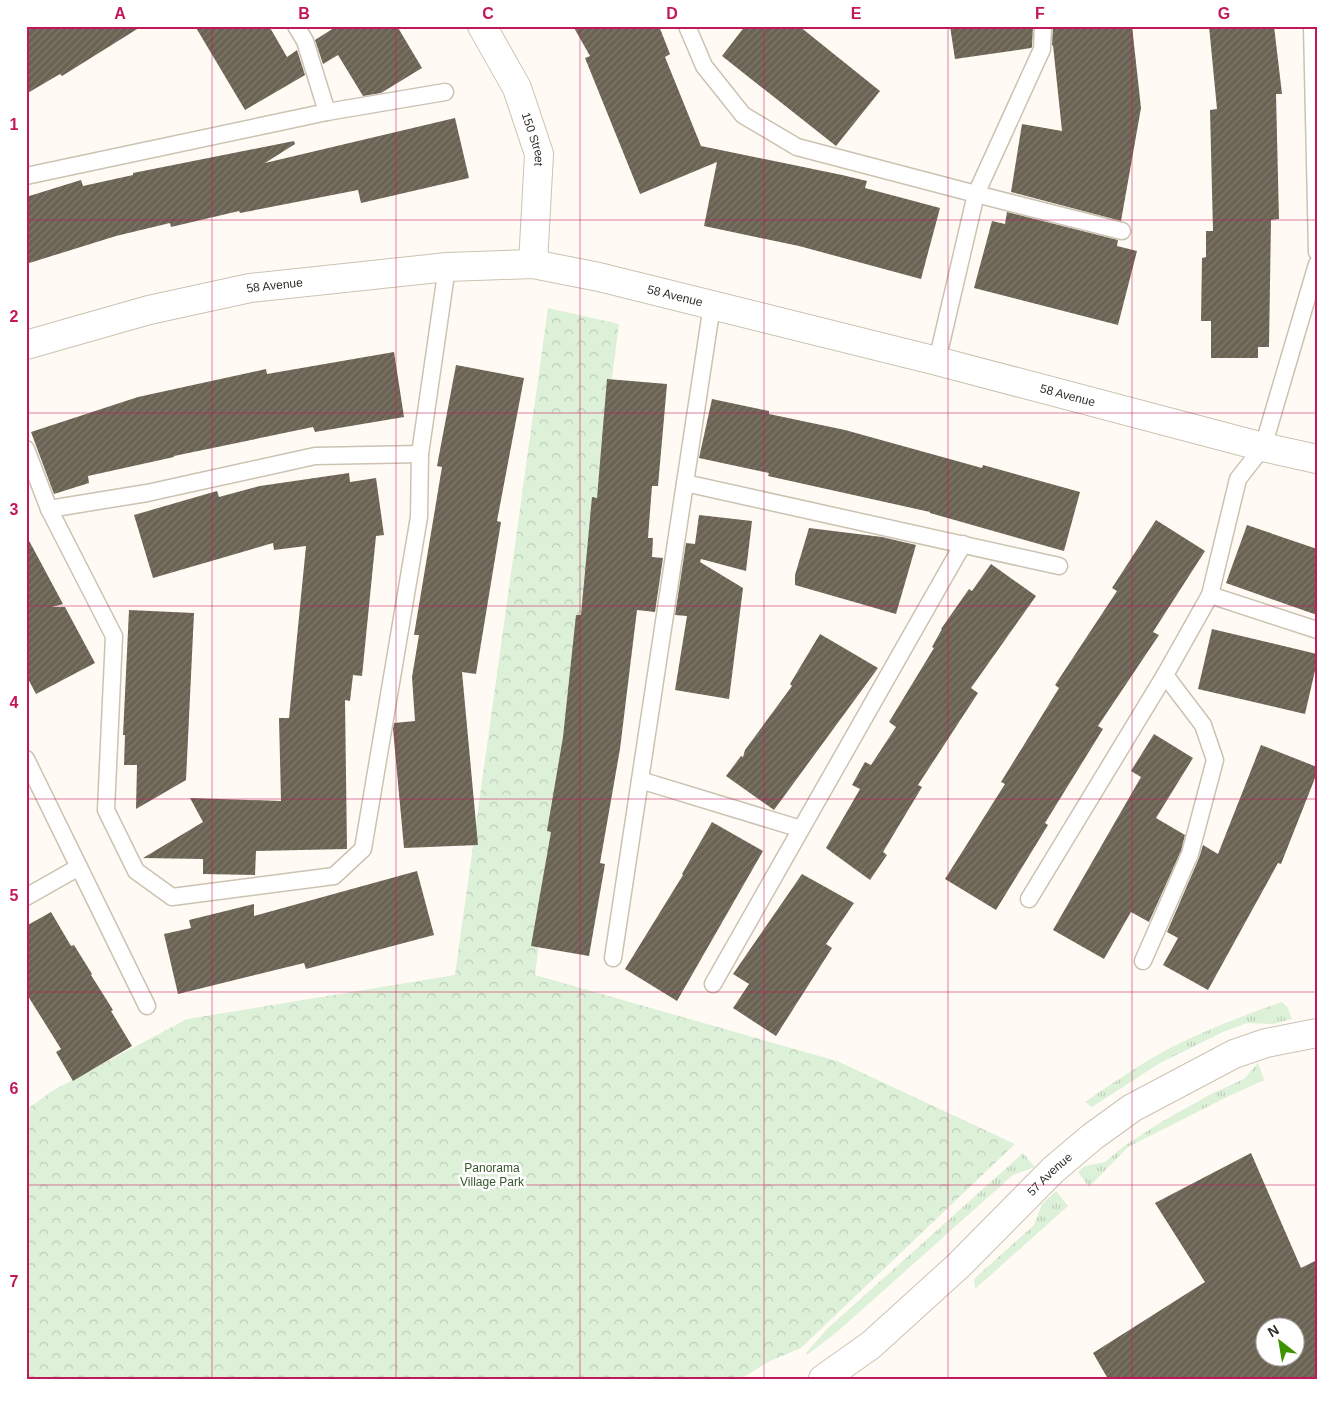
<svg xmlns="http://www.w3.org/2000/svg" width="1343" height="1405" viewBox="0 0 1343 1405" font-family="Helvetica,sans-serif">
<defs>
<pattern id="grass-tufts" width="24" height="20" patternUnits="userSpaceOnUse" patternTransform="scale(1.25)"><rect width="24" height="20" fill="#ddf0d8"/><path d="M3 7l-1-3M5 7V3M7 7l1-3M15 17l-1-3M17 17v-4M19 17l1-3" fill="none" stroke="#beceb9"/></pattern>
<pattern id="park-crowns" width="20" height="18" patternUnits="userSpaceOnUse" patternTransform="scale(1.25)"><rect width="20" height="18" fill="#ddf0d8"/><path d="M2 6a3 3 0 1 1 6 0M12 15a3 3 0 1 1 6 0" fill="none" stroke="#beceb9"/></pattern>
<pattern id="building-hatch" width="6" height="6" patternUnits="userSpaceOnUse" patternTransform="scale(1.25)"><rect width="6" height="6" fill="#6a6252"/><path d="M-1 1l2-2M0 6l6-6M5 7l2-2" fill="none" stroke="#807a6d"/></pattern>
</defs>
<rect width="100%" height="100%" fill="#fffbf4"/>
<g fill="url(#grass-tufts)">
<path d="M1282 1002 1288 1008 1292 1019 1273 1024 1247 1023 1223 1032 1160 1063 1092 1107 1085 1102C1113 1083 1141 1063 1172 1047 1208 1029 1245 1015 1282 1002Z"/>
<path d="M1258 1063 1264 1080 1227 1097 1128 1147 1089 1187 1078 1172 1085 1166 1105 1162 1124 1146 1163 1121 1211 1094 1244 1079Z"/>
<path d="M1023 1153 1035 1167 1013 1175 837 1332 807 1355 806 1353 827 1329Z"/>
<path d="M1056 1191 1068 1206 975 1289 974 1279 1034 1225 1042 1204Z"/>
</g>
<path fill="url(#park-crowns)" d="M548 308 619 324 535 975 837 1061 1015 1144 801 1348 768 1362 741 1379H28L26 1372V1110L52 1091 187 1019 455 975Z"/>
<g fill="url(#building-hatch)" fill-rule="evenodd">
<path d="M26 26H142L62 76 60 74 26 94Z"/>
<path d="M195 26H269L287 57 297 50 305 75 245 110Z"/>
<path d="M337 26H397L422 68 381 93 363 96 338 55 323 64 315 40Z"/>
<path d="M573 26H659L670 54 665 57 701 146 842 175 867 181 865 188 940 208 921 279 799 246 704 226 717 162 640 194 585 58 590 56Z"/>
<path d="M745 26H799L880 91 836 146 722 56Z"/>
<path d="M950 26H1033L1032 47 1031 48 955 59Z"/>
<path d="M1053 26H1132L1141 108 1121 221 1011 192 1022 124 1062 131 1053 45 1052 46Z"/>
<path d="M1209 26H1274L1282 94H1276L1279 219 1271 220 1269 347H1258V358H1211V321H1201L1202 258 1206 257V231H1213L1210 110 1217 109Z"/>
<path d="M455 118 469 178 361 203 358 190 240 213 239 211 171 227 170 223 116 236 26 264V197L81 180 83 186 133 175V173L294 141 295 144 265 163Z"/>
<path d="M1007 212 1118 240 1117 246 1137 251 1118 325 974 288 992 221 1005 224Z"/>
<path d="M394 352 404 417 315 432 313 427 174 456V457L88 476 89 483 54 494 31 432 138 397 266 369 267 374Z"/>
<path d="M456 365 524 378 497 521 501 522 476 674 462 672 478 845 404 848 393 729 394 723 415 721 412 677 419 635H414L442 467 437 466Z"/>
<path d="M607 379 667 384 658 486H652L648 538H653L652 557 663 558 655 612 637 610 620 749 600 863 605 864 589 956 531 946 551 832 547 831 563 737 576 615H581L592 497 597 498Z"/>
<path d="M712 399 769 411V414L845 430 982 468 983 465 1080 492 1064 551 930 513V512L768 476 769 473 699 458Z"/>
<path d="M349 473 350 482 376 478 384 535 376 536 362 676 353 675 350 701 345 700 347 849 256 851 255 875 203 874V859L143 858 203 822 190 798 281 801 279 718H289L306 546 274 550 273 543 153 578 134 515 217 491 219 497 260 486Z"/>
<path d="M699 515 752 521 746 571 701 559 700 562 743 588 729 699 675 690 687 616 675 615 686 543 695 544Z"/>
<path d="M1156 520 1205 551 1153 632 1159 635 1098 726 1103 729 1045 823 1048 825 996 910 945 879 1005 784 1001 782 1059 688 1055 685 1117 591 1112 588Z"/>
<path d="M1247 525 1317 549V615L1226 583Z"/>
<path d="M809 528 882 537 916 545 896 614 795 585V575Z"/>
<path d="M26 535 63 604 52 607H65L95 663 36 694 26 675Z"/>
<path d="M991 564 1036 596 971 688 978 693 918 785 922 787 883 852 887 855 870 880 826 848 860 789 852 785 865 762 871 765 896 727 889 722 934 648 932 647 942 629H941L969 589 972 591Z"/>
<path d="M129 610 194 613 186 780 136 809 137 765H124L125 735H123Z"/>
<path d="M1212 629 1317 654V662L1305 714 1198 689Z"/>
<path d="M820 634 878 668 774 810 726 776 741 756 743 757 745 750 792 686 790 684Z"/>
<path d="M1154 734 1193 758 1156 818 1185 835 1181 851 1149 922 1131 912 1104 959 1053 930 1141 777 1131 771Z"/>
<path d="M1261 745 1317 767V773L1281 864 1278 863 1208 990 1163 965 1178 938 1167 932 1199 858 1203 845 1218 854Z"/>
<path d="M712 822 763 851 677 1001 625 969 683 875 682 874Z"/>
<path d="M417 871 434 935 306 969 304 963 178 994 164 934 191 928 189 920 254 904V916Z"/>
<path d="M802 874 854 903 826 944 832 948 776 1036 733 1008 749 984 733 974Z"/>
<path d="M51 912 71 946 74 945 92 974 91 975 113 1010 111 1011 132 1046 73 1081 56 1052 61 1049 26 993V926Z"/>
<path d="M1251 1153 1301 1268 1317 1260V1379H1108L1093 1353 1205 1282 1155 1203ZM1266 1328H1296V1358H1266Z"/>
</g>
<g fill="none" stroke-linecap="round" stroke-linejoin="round">
<defs>
<g id="service">
<path d="M296 26 305 41 327 112"/>
<path d="M687 26 704 66 743 115 797 147 976 194 937 361"/>
<path d="M1043 26 1042 49 976 194 1122 231"/>
<path d="M1312 26 1317 252"/>
<path d="M26 176 327 112 445 92"/>
<path d="M712 305 685 483 1059 566"/>
<path d="M26 449 49 509 147 493 315 456 420 454"/>
<path d="M49 509 114 636 106 810 136 871 172 897 334 876 363 849 419 517 420 454 447 267"/>
<path d="M1210 595 1317 630"/>
<path d="M26 759 147 1006"/>
<path d="M640 780 801 829"/>
<path d="M26 897 79 867"/>
<path d="M1029 899 1165 675"/>
<path d="M613 958 685 483"/>
<path d="M1143 961 1190 854 1215 760 1203 725 1165 675 1210 595 1238 479 1263 447 1317 264"/>
<path d="M713 984 963 544"/>
</g>
<g id="minor">
<path id="s1" d="M482 26 517 88 539 154 533 264"/>
<path id="s2" d="M823 1379 871 1345 958 1266 1053 1170 1092 1137 1132 1108 1234 1054 1266 1043 1317 1033"/>
</g>
<g id="tertiary">
<path id="s3" d="M26 345 149 310 250 288 447 267 533 264 599 277 937 361 1263 447 1317 459"/>
</g>
</defs>
<use href="#service" stroke="#ccc2b1" stroke-width="19"/>
<use href="#minor" stroke="#ccc2b1" stroke-width="30"/>
<use href="#tertiary" stroke="#ccc2b1" stroke-width="30"/>
<use href="#service" stroke="#fff" stroke-width="16"/>
<use href="#minor" stroke="#fff" stroke-width="28"/>
<use href="#tertiary" stroke="#fff" stroke-width="28"/>
</g>
<path fill="none" stroke="#c2185b" stroke-width="1" stroke-opacity="0.55" d="M212 26V1379M396 26V1379M580 26V1379M764 26V1379M948 26V1379M1132 26V1379M26 220H1317M26 413H1317M26 606H1317M26 799H1317M26 992H1317M26 1185H1317"/>
<g text-anchor="middle" dominant-baseline="central" stroke-width="5" stroke-linejoin="round" paint-order="stroke">
<g font-size="12" fill="#312e27" stroke="#fff">
<text stroke="none"><textPath href="#s1" startOffset="125">150 Street</textPath></text>
<text stroke="none"><textPath href="#s3" startOffset="256">58 Avenue</textPath></text>
<text stroke="none"><textPath href="#s3" startOffset="661">58 Avenue</textPath></text>
<text stroke="none"><textPath href="#s3" startOffset="1066">58 Avenue</textPath></text>
<text stroke="none"><textPath href="#s2" startOffset="306">57 Avenue</textPath></text>
</g>
<g font-size="12" fill="#35552a" stroke="#fff">
<text x="492" y="1168">Panorama<tspan x="492" dy="14">Village Park</tspan></text>
</g>
</g>
<rect width="1343" height="1405" fill="none" stroke="#ffffff" stroke-width="55"/>
<g transform="translate(1280 1342) rotate(329)"><circle r="24" fill="#ffffff" stroke="#adaba9"/>
<path d="M0-4L9 19L0 12L-9 19Z" fill="#3e9300"/>
<text y="-8" font-size="14" font-weight="bold" text-anchor="middle" fill="#312e27">N</text>
</g>
<rect x="28" y="28" width="1288" height="1350" fill="none" stroke="#c2185b" stroke-width="2"/>
<g font-size="16" text-anchor="middle" font-weight="bold" fill="#c2185b">
<text x="120" y="19">A</text>
<text x="304" y="19">B</text>
<text x="488" y="19">C</text>
<text x="672" y="19">D</text>
<text x="856" y="19">E</text>
<text x="1040" y="19">F</text>
<text x="1224" y="19">G</text>
<text x="14" y="130">1</text>
<text x="14" y="322">2</text>
<text x="14" y="515">3</text>
<text x="14" y="708">4</text>
<text x="14" y="901">5</text>
<text x="14" y="1094">6</text>
<text x="14" y="1287">7</text>
</g>
</svg>
